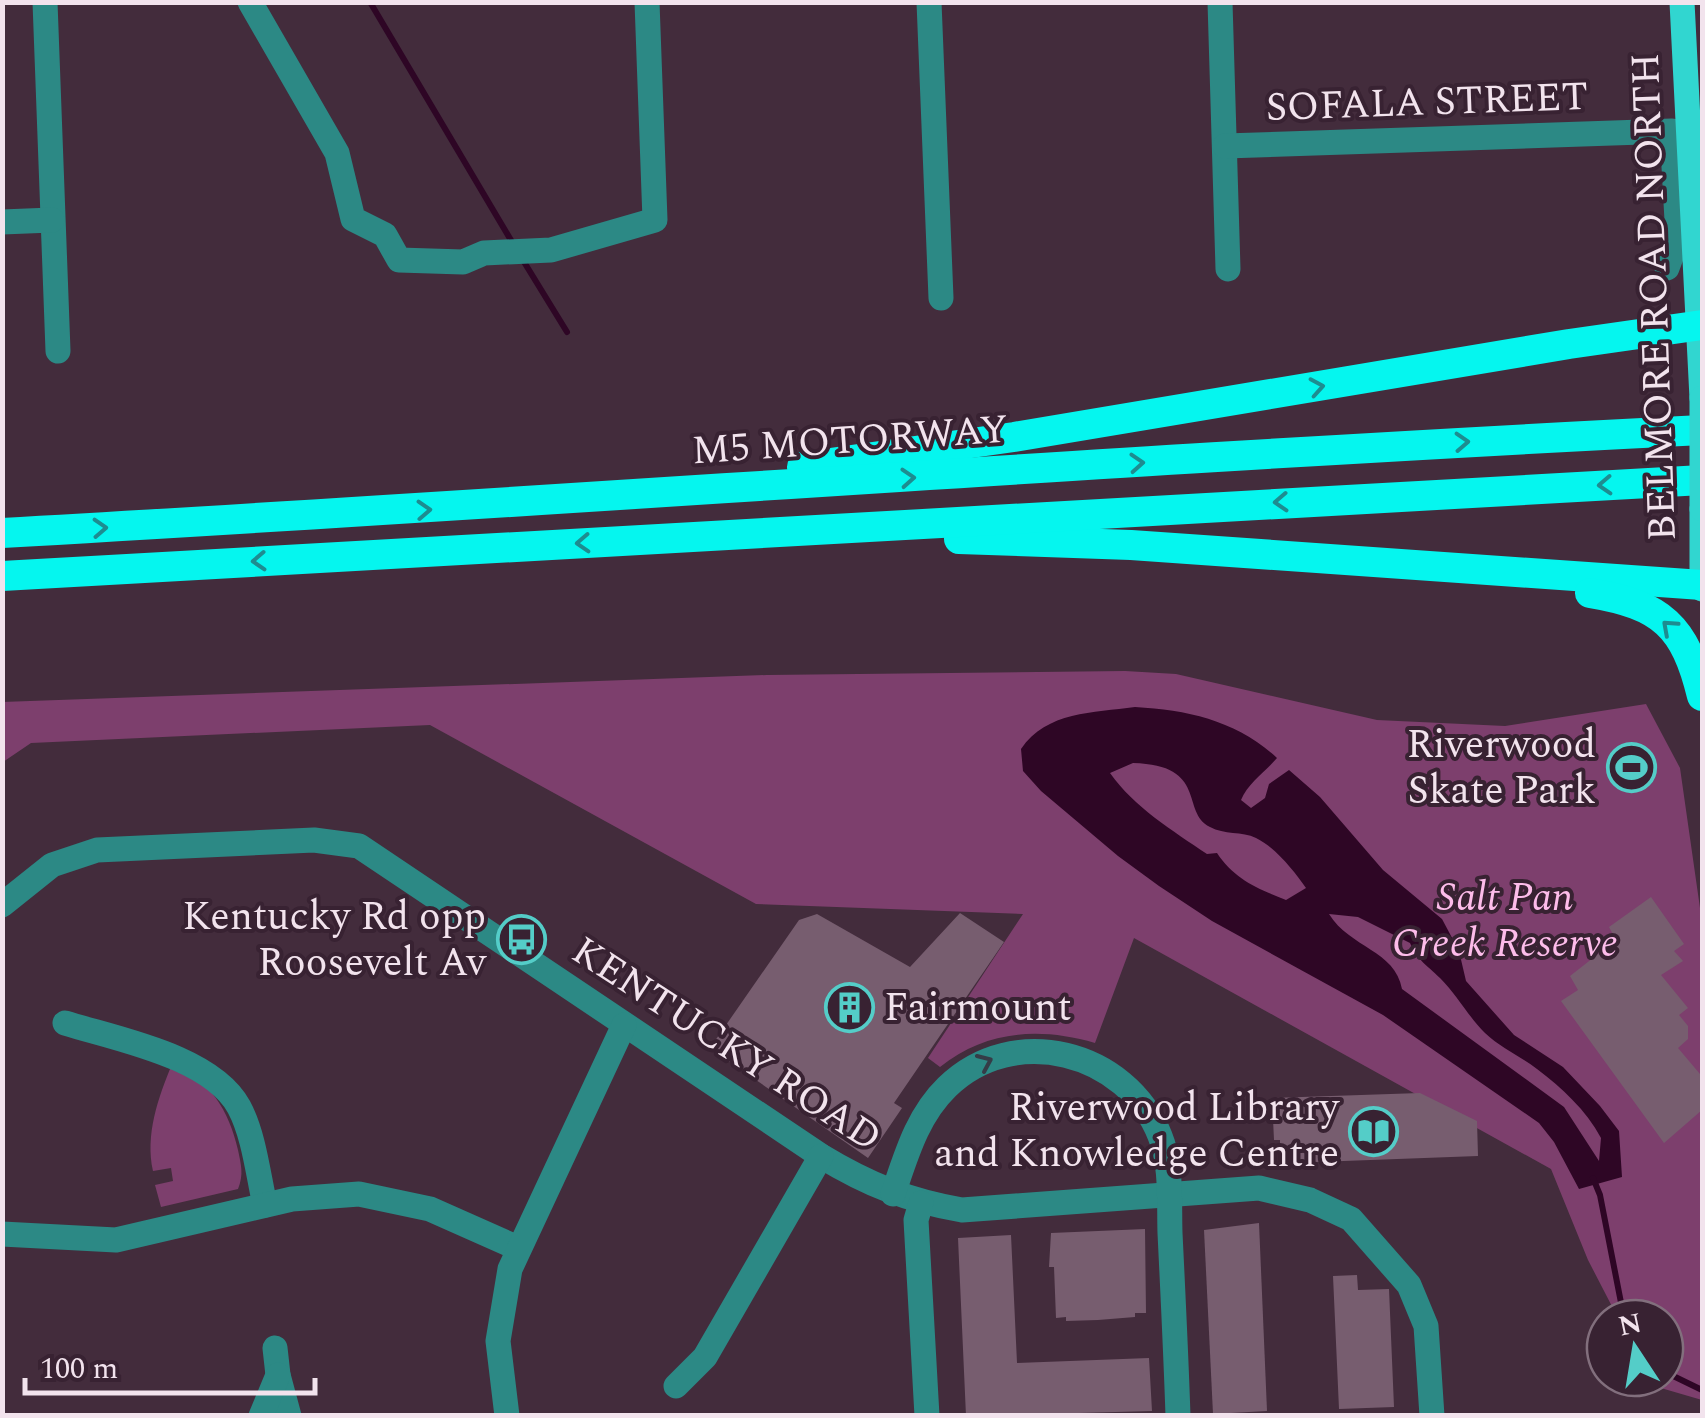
<svg xmlns="http://www.w3.org/2000/svg" width="1705" height="1418" viewBox="0 0 1705 1418" font-family="Spectral,serif">
<rect width="100%" height="100%" fill="#432c3c"/>
<g fill="#7d3f6d">
<path d="M1125 671 1176 674 1377 720 1505 726 1646 704 1680 768 1700 908 1702 1400 1654 1386 1650 1378H1665V1318H1618L1588 1260 1551 1169 1134 938 1095 1043C1040 1027 986 1030 940 1067L928 1058 1023 914 756 904 430 725 31 743 3 762 2 702 767 675Z"/>
<path d="M172 1064C210 1079 229 1111 238 1150 241 1165 244 1174 238 1189L161 1207 155 1185 173 1181 171 1168 153 1171C145 1135 158 1098 172 1064Z"/>
</g>
<path fill="#2e0625" fill-rule="evenodd" d="M1135 707C1189 710 1237 721 1277 758 1264 773 1248 783 1241 800L1251 808 1265 798 1269 784 1289 770 1320 797 1383 870 1442 919 1459 951 1466 981 1514 1035 1563 1067 1600 1106 1619 1131 1622 1177 1579 1189 1554 1142 1539 1123 1383 1015 1212 921 1159 886 1118 856 1041 791 1023 771 1021 749C1047 711 1093 713 1135 707ZM1133 763C1209 765 1180 812 1210 827 1224 835 1242 831 1256 838 1275 847 1294 871 1306 888L1286 900C1258 889 1234 879 1217 853L1207 854C1173 831 1134 807 1110 773ZM1329 914 1358 917 1410 943C1418 961 1427 965 1440 978 1457 995 1468 1016 1485 1033 1501 1048 1520 1056 1537 1069 1562 1088 1586 1110 1601 1138L1599 1161 1564 1107 1402 989C1395 950 1350 948 1329 914Z"/>
<g fill="none" stroke-linecap="round" stroke-linejoin="round">
<g stroke="#2e0625" stroke-width="6">
<path d="M370 2 515 247"/>
<path d="M521 257 567 332"/>
<path d="M1593 1178 1600 1195 1624 1318"/>
<path d="M1665 1372 1702 1390"/>
</g>
</g>
<g fill="#775d6f">
<path d="M1651 897 1684 944 1674 951 1683 961 1661 975 1688 1008 1679 1015 1688 1026V1039L1678 1048 1700 1074 1702 1087V1110L1664 1143 1561 1001 1578 990 1570 976 1616 940 1609 927Z"/>
<path d="M960 913 1004 942 894 1103 902 1108 868 1158 710 1048 799 920 817 914 910 967Z"/>
<path d="M1420 1093 1477 1121 1478 1156 1290 1163V1152H1280V1140H1274L1272 1098Z"/>
<path d="M1259 1223 1267 1411 1213 1414 1204 1230Z"/>
<path d="M1145 1229 1146 1313H1135V1317L1098 1320 1066 1321V1317L1056 1318 1054 1267H1049L1051 1233Z"/>
<path d="M1011 1235 1017 1363 1149 1358 1152 1411 966 1416 958 1238Z"/>
<path d="M1357 1275 1358 1290 1389 1289 1394 1407 1339 1409 1333 1276Z"/>
</g>
<g fill="none" stroke-linecap="round" stroke-linejoin="round">
<g stroke="#2c8985" stroke-width="25">
<path d="M45 2 58 351"/>
<path d="M250 2 337 153 353 219 385 235 399 260 463 262 484 253 551 250 655 220 647 2"/>
<path d="M929 2 941 298"/>
<path d="M1220 2 1228 269"/>
<path d="M1225 146 1672 131 1678 238 1667 268"/>
<path d="M2 222 52 220"/>
<path d="M2 905 52 865 97 850 314 840 359 846 821 1156C867 1184 909 1201 962 1210L1259 1188 1310 1200 1351 1219 1409 1285 1426 1326 1432 1416"/>
<path d="M65 1023C116 1039 211 1056 239 1107 254 1135 258 1174 265 1205"/>
<path d="M893 1194C906 1156 917 1116 947 1087 1013 1022 1127 1051 1160 1136 1172 1165 1169 1202 1170 1233 1173 1294 1176 1355 1178 1416"/>
<path d="M921 1203 916 1220 927 1416"/>
<path d="M2 1234 116 1240 292 1199 359 1194 430 1209 518 1248"/>
<path d="M275 1348 278 1375 289 1416"/>
<path d="M676 1386 705 1357 821 1156"/>
<path d="M261 1416 278 1375"/>
<path d="M507 1416 498 1341 510 1269 624 1025"/>
</g>
<g stroke="#31d6d0" stroke-width="25">
<path d="M1682 2 1702 398"/>
<path d="M1702 509V589"/>
</g>
<g stroke="#05f6ef" stroke-width="30">
<path d="M802 467 1014 437 1569 344 1702 325"/>
<path d="M2 533C569 501 1136 458 1702 430"/>
<path d="M959 539 1131 545 1702 585"/>
<path d="M2 576 1702 480"/>
<path d="M1590 593C1662 605 1685 626 1702 696"/>
</g>
<path stroke="#31d6d0" stroke-width="25" d="M1702 509V398"/>
</g>
<defs><path id="oneway-chevron" d="M-2-3.5L2.5 0L-2 3.5" fill="none" stroke-width="1.6" stroke-linecap="round" stroke-linejoin="round" transform="scale(2.5)"/></defs>
<g stroke="#1e8c90">
<use href="#oneway-chevron" transform="translate(1317 387) rotate(-10)"/>
<use href="#oneway-chevron" transform="translate(1462 442) rotate(-3)"/>
<use href="#oneway-chevron" transform="translate(1137 463) rotate(-4)"/>
<use href="#oneway-chevron" transform="translate(908 478) rotate(-4)"/>
<use href="#oneway-chevron" transform="translate(1605 485) rotate(177)"/>
<use href="#oneway-chevron" transform="translate(1281 502) rotate(177)"/>
<use href="#oneway-chevron" transform="translate(424 510) rotate(-3)"/>
<use href="#oneway-chevron" transform="translate(100 528) rotate(-3)"/>
<use href="#oneway-chevron" transform="translate(583 543) rotate(177)"/>
<use href="#oneway-chevron" transform="translate(259 561) rotate(177)"/>
<use href="#oneway-chevron" transform="translate(1669 627) rotate(-138)"/>
</g>
<use stroke="#353c47" href="#oneway-chevron" transform="translate(985 1062) rotate(-24)"/>
<defs>
<symbol id="stadium-ring" viewBox="-11 -11 22 22"><circle r="9.5" fill="#382232" stroke="#54cdc8" stroke-width="1.5"/><path d="M0-5a6.5 5 0 1 0 0 10a6.5 5 0 1 0 0-10ZM-3.5-1.8h7v3.6h-7Z" fill="#54cdc8"/></symbol>
<symbol id="bus-ring" viewBox="-11 -11 22 22"><circle r="9.5" fill="#382232" stroke="#54cdc8" stroke-width="1.5"/><path d="M-5-6H5V4H4V6H2V4H-2V6H-4V4H-5ZM-3.5-4V0h7V-4ZM-3.5 1.2v1.5H-2V1.2ZM2 1.2v1.5H3.5V1.2Z" fill="#54cdc8"/></symbol>
<symbol id="building-ring" viewBox="-11 -11 22 22"><circle r="9.5" fill="#382232" stroke="#54cdc8" stroke-width="1.5"/><path d="M-4-6H4V6H1V3H-1V6H-4ZM-2.5-4.3h1.7v1.8h-1.7ZM.8-4.3h1.7v1.8H.8ZM-2.5-1h1.7V.8h-1.7ZM.8-1h1.7V.8H.8Z" fill="#54cdc8"/></symbol>
<symbol id="library-ring" viewBox="-11 -11 22 22"><circle r="9.5" fill="#382232" stroke="#54cdc8" stroke-width="1.5"/><path d="M-6-4Q-3-5.5-.7-3.5V5Q-3 3-6 4ZM6-4Q3-5.5 .7-3.5V5Q3 3 6 4Z" fill="#54cdc8"/></symbol>
</defs>
<g fill-rule="evenodd">
<use href="#stadium-ring" x="1604" y="740" width="55" height="55"/>
<use href="#bus-ring" x="494" y="912" width="55" height="55"/>
<use href="#building-ring" x="822" y="980" width="55" height="55"/>
<use href="#library-ring" x="1346" y="1104" width="55" height="55"/>
</g>
<g text-anchor="middle" dominant-baseline="central" stroke-width="8" stroke-linejoin="round" paint-order="stroke">
<g font-size="40" fill="#f2e3ed" stroke="#382232">
<text transform="translate(1427 103) rotate(-2)">SOFALA STREET</text>
<text transform="translate(1655 297) rotate(-92)">BELMORE ROAD NORTH</text>
<text transform="translate(850 441) rotate(-4)">M5 MOTORWAY</text>
<text transform="translate(726 1045) rotate(33)">KENTUCKY ROAD</text>
</g>
<g font-size="40" fill="#f2e3ed" stroke="#382232" text-anchor="end">
<text x="1596" y="745">Riverwood<tspan x="1596" dy="46">Skate Park</tspan></text>
<text x="486" y="917">Kentucky Rd opp<tspan x="486" dy="46">Roosevelt Av</tspan></text>
<text x="884" y="1008" text-anchor="start">Fairmount</text>
<text x="1339" y="1108">Riverwood Library<tspan x="1339" dy="46">and Knowledge Centre</tspan></text>
</g>
<g font-size="40" font-style="italic" fill="#fdbcea" stroke="#382232">
<text x="1505" y="898">Salt Pan<tspan x="1505" dy="46">Creek Reserve</tspan></text>
</g>
</g>
<rect width="1705" height="1418" fill="none" stroke="#f2e3ed" stroke-width="10"/>
<g transform="translate(1635 1348) rotate(348)"><circle r="48" fill="#382232" stroke="#826f7d" stroke-width="2.5"/>
<path d="M0-8L18 38L0 25L-18 38Z" fill="#54cdc8"/>
<text y="-15" font-size="28" font-weight="bold" text-anchor="middle" fill="#f2e3ed">N</text>
</g>
<path d="M25 1378v15h290v-15" fill="none" stroke="#f2e3ed" stroke-width="5"/>
<text x="40" y="1378" font-size="30" fill="#f2e3ed" stroke="#382232" stroke-width="8" paint-order="stroke">100 m</text>
</svg>
